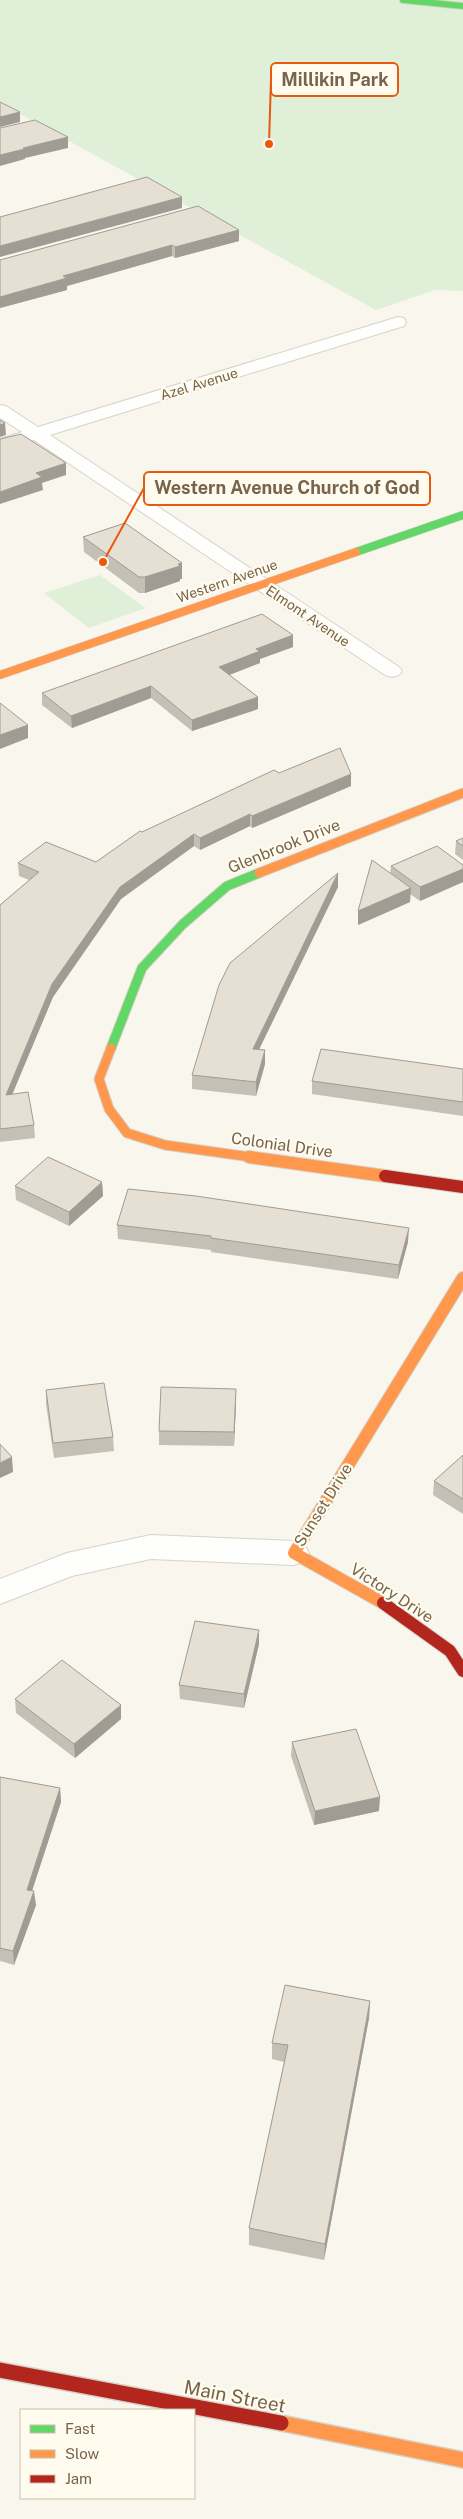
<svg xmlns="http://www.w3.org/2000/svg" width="463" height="2519" viewBox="0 0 463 2519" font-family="'Public Sans',sans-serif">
<rect width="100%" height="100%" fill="#f8f6ed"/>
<g fill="#e0f0d8">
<path d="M0 0H463V291L435 290 376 310 0 103Z"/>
<path d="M100 575 146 608 89 628 44 593Z"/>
</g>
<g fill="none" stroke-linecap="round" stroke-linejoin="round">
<defs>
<g id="street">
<path d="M398 317 404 318 406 322 404 326 50 435 399 667 402 671 399 675 392 677 385 675 34 440 0 450V439L22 432 0 418V405L6 406 38 427Z"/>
<path d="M151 1535 294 1541 305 1545 309 1553 305 1561 294 1565 151 1559 72 1576 0 1604V1579L67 1553Z"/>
</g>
<path id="fast-far2" d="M403 0 463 6"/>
<path id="fast-far1" d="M356 552 463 515"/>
<path id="fast" d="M111 1048 142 968 183 924 227 886 259 873"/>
<path id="slow-far3" d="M0 675 356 552"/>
<g id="slow-far2">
<path d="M259 873 463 793"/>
<path d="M111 1048 99 1079 109 1109 127 1133 165 1145 258 1158"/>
</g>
<g id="slow-far1">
<path d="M249 1157 385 1176"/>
<path d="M383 1603 294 1553 463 1278"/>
</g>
<path id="slow" d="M281 2423 463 2460"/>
<g id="jam-far1">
<path d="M385 1176 463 1187"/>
<path d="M383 1603 450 1651 463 1671"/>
</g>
<path id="jam" d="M0 2370 281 2423"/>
</defs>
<use href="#street" stroke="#d7d3cb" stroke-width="2"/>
<use href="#fast-far2" stroke="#d6d2c8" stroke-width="8"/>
<use href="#fast-far1" stroke="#d6d2c8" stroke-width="9"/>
<use href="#fast" stroke="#d6d2c8" stroke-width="11"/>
<use href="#slow-far3" stroke="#d6d2c8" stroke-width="9"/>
<use href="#slow-far2" stroke="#d6d2c8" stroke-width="11"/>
<use href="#slow-far1" stroke="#d6d2c8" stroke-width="14"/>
<use href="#slow" stroke="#d6d2c8" stroke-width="18"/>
<use href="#jam-far1" stroke="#d6d2c8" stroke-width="14"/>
<use href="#jam" stroke="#d6d2c8" stroke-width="18"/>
<use href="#street" fill="#fefefc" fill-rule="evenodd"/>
<use href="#fast-far2" stroke="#63d668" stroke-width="6"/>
<use href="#fast-far1" stroke="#63d668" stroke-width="8"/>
<use href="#fast" stroke="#63d668" stroke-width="9"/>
<use href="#slow-far3" stroke="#ff974d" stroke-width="8"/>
<use href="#slow-far2" stroke="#ff974d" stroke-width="9"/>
<use href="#slow-far1" stroke="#ff974d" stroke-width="12"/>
<use href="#slow" stroke="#ff974d" stroke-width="15"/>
<use href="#jam-far1" stroke="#b3261e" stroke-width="12"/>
<use href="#jam" stroke="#b3261e" stroke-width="15"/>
</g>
<g fill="#c5c0b6">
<path d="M198 206 239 241 175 258 172 256 67 286V290L0 308Z"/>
<path d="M83 537 182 579H180V581L145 593H139L84 552Z"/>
<path d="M293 635V647L260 659V663L229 675 258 697V709L192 731 151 698 72 728 42 705V693Z"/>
<path d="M279 773 351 786 252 828 250 826 200 850 194 846 121 899 53 997 12 1094 34 1125 35 1138 0 1142V905L29 880 19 876 18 863 96 862 142 832Z"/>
<path d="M463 838V860L455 854 456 841Z"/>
<path d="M463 865V882L420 901 410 894V902L358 925V911L390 874 391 866Z"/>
<path d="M338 873V887L259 1049 265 1064 256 1096 192 1089V1075Z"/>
<path d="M463 1069V1116L312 1094V1081Z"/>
<path d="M102 1182 103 1196 69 1226 16 1200 15 1186Z"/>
<path d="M117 1225 408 1242 398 1279 211 1252V1250L118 1239Z"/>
<path d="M46 1390 113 1437 114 1451 54 1458 46 1404Z"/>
<path d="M236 1403 234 1446 159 1445V1431Z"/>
<path d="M463 1455V1514L433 1495 434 1481Z"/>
<path d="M259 1644 244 1708 180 1699 179 1685Z"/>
<path d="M15 1699 121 1719 75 1758 16 1713Z"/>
<path d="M292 1742 379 1811 314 1825 291 1756Z"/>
<path d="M0 1777 60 1788 61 1802 32 1891 36 1905 14 1965 0 1961Z"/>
<path d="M370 2001 369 2018 324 2260 249 2245V2228L284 2062 272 2059V2043Z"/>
</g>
<g fill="#a09c94">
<path d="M20 112V122L0 127V117Z"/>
<path d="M68 137V148L25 158V159L0 166V155L23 148Z"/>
<path d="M182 197V208L0 257V246Z"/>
<path d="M239 230V241L175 258V247Z"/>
<path d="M172 245V256L67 286V290L0 308V297L63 276Z"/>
<path d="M5 423 6 435 0 437V425Z"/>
<path d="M66 463V475L42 483 43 490 0 504V492L36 473Z"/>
<path d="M182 563V579H180V581L145 593V577Z"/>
<path d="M293 635V647L260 659V663L219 679V667L256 649Z"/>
<path d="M151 686V698L72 728 71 716Z"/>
<path d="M258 697V709L192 731V720Z"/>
<path d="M28 725V738L0 749V735Z"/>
<path d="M351 774V786L252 828V816Z"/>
<path d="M250 814V826L200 850V838Z"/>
<path d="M194 834V846L121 899 53 997 7 1107 6 1095 52 984 120 887Z"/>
<path d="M463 869V882L420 901V887Z"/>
<path d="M338 873V887L253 1062V1049Z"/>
<path d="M411 888 410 902 358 925V911Z"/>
<path d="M265 1050V1064L256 1096V1082Z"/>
<path d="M102 1182 103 1196 69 1226V1212Z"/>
<path d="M409 1228 408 1242 398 1279 399 1265Z"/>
<path d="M236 1389V1403L234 1446V1432Z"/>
<path d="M12 1457 13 1472 0 1478V1463Z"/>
<path d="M259 1630V1644L244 1708V1694Z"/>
<path d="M121 1705V1719L75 1758 74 1744Z"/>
<path d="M60 1788 61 1802 28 1903 27 1890Z"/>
<path d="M380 1797 379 1811 314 1825 315 1811Z"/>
<path d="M34 1891 36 1905 14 1965 13 1951Z"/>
<path d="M370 2001 369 2018 324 2260 325 2244Z"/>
</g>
<g fill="#e5dfd4" stroke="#a09c94">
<path d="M0 102 20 112 0 117Z"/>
<path d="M35 120 68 137 23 148 25 149 0 155V128Z"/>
<path d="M147 177 182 197 0 246V217Z"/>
<path d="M198 206 239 230 175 247 172 245 63 276 67 278 0 297V260Z"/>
<path d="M0 420 5 423 0 425Z"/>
<path d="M21 434 66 463 36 473 42 477 0 492V439Z"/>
<path d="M125 523 182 563 178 564 180 566 145 577H139L83 537Z"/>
<path d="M262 614 293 635 256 649 260 651 219 667 258 697 192 720 151 686 71 716 42 693Z"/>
<path d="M0 703 28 725 0 735Z"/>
<path d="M340 748 351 774 252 816 250 814 200 838 194 834 120 887 52 984 6 1095 28 1092 34 1125 0 1129V905L39 872 18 863 46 842 96 862 140 831 142 832 274 770 279 773Z"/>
<path d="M463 838V846L456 841Z"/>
<path d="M437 846 463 865V869L420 887 391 866Z"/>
<path d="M372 860 411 888 358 911Z"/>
<path d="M338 873 253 1049 265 1050 256 1082 192 1075 219 985 230 963Z"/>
<path d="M321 1049 463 1069V1102L312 1081Z"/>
<path d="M48 1157 102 1182 69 1212 15 1186Z"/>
<path d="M128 1189 196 1196 409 1228 399 1265 211 1238V1236L117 1225Z"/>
<path d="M104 1383 113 1437 53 1443 46 1390Z"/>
<path d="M161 1387 236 1389 234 1432 159 1431Z"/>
<path d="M0 1444 12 1457 0 1463Z"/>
<path d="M463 1455V1499L434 1481Z"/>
<path d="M195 1621 259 1630 244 1694 179 1685Z"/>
<path d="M62 1660 121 1705 74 1744 15 1699Z"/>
<path d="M356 1729 380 1797 315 1811 292 1742Z"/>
<path d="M0 1777 60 1788 27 1890 34 1891 13 1951 0 1948Z"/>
<path d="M285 1985 370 2001 325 2244 249 2228 288 2045 272 2043Z"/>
</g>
<g text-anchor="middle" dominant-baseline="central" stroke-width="4.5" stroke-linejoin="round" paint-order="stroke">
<g font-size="14" fill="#78644b" stroke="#fffcef">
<text transform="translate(199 384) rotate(-17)">Azel Avenue</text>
<text transform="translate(227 581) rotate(-19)">Western Avenue</text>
<text transform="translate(308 616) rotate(34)">Elmont Avenue</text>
</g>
<g font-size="16" fill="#78644b" stroke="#fffcef">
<text transform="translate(284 846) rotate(-22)">Glenbrook Drive</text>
<text transform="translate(282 1145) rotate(8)">Colonial Drive</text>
<text transform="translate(323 1505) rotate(-58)">Sunset Drive</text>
<text transform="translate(392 1593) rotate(33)">Victory Drive</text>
</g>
<g font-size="19" fill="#78644b" stroke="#fffcef">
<text transform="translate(235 2396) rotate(11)">Main Street</text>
</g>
</g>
<path fill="none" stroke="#e8590c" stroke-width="2" d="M269 144L271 79M103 562L144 488"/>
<g fill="#e8590c" stroke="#fffcef" stroke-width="2">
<circle cx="269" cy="144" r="5"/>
<circle cx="103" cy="562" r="5"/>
</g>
<g fill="#fffcef" stroke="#e8590c" stroke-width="2">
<rect x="271" y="63" width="127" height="33" rx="5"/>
<rect x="144" y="472" width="286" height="33" rx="5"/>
</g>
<g font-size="18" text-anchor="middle" font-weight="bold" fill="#78644b">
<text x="335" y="86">Millikin Park</text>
<text x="287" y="494">Western Avenue Church of God</text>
</g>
<rect x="20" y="2409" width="175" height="90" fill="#fffcef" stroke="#c9bfad"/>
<rect x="30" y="2425" width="25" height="8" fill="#63d668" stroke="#c9bfad"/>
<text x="65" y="2434" font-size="15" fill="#78644b">Fast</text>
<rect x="30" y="2450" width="25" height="8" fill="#ff974d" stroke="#c9bfad"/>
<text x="65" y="2459" font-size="15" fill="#78644b">Slow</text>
<rect x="30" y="2475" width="25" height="8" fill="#b3261e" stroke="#c9bfad"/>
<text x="65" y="2484" font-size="15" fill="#78644b">Jam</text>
</svg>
